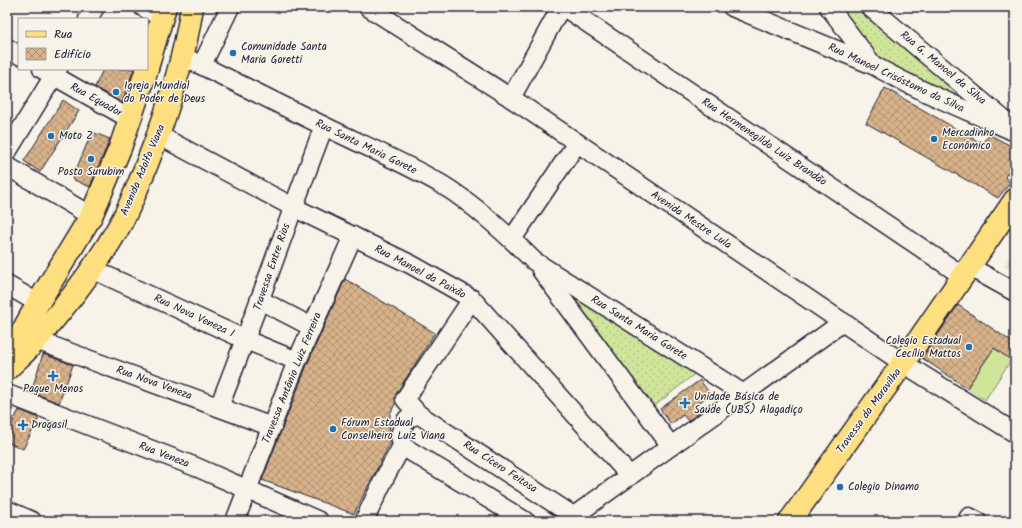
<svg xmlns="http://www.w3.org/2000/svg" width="1022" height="528" viewBox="0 0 1022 528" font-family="Kalam,sans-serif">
<defs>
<pattern id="grass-dots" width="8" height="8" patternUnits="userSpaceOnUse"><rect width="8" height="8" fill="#d0e59a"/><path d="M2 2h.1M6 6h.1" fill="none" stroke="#b2c486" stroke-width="1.8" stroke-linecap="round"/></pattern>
<pattern id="building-cross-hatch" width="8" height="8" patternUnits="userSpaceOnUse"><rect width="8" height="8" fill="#d8b38a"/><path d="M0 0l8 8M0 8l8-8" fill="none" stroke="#af9172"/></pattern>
</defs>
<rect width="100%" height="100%" fill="#f7f3e8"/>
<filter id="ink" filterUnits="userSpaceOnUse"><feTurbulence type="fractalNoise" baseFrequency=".025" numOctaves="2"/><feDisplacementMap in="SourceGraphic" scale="8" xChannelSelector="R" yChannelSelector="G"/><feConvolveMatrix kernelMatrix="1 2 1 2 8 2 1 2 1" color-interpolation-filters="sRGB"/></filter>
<g filter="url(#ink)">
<path fill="#eee0cc" d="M1015 248V272L1004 266Z"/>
<g fill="url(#grass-dots)" stroke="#79846a">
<path d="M834 7H861L987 113 904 79 866 48Z"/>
<path d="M558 283 697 372 652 408Z"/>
</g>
<path fill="#d0e59a" stroke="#79846a" d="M994 348 1011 360 985 400 967 388Z"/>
<g fill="url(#building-cross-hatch)" stroke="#22223b">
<path d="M103 69H134L122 103 95 87Z"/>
<path d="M885 88 981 143 990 135 1015 148V160L1005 177 1010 183 998 198 866 123Z"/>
<path d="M63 100 79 111 40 172 24 161Z"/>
<path d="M92 132 110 139 90 187 72 179Z"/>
<path d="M345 279 435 333 396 394 395 399 396 402 390 414 389 445 354 514 262 480 307 365Z"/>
<path d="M958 305 1015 344V355L1011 360 994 348 967 388 922 358Z"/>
<path d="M43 354 73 365 59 403 31 392Z"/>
<path d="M700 380 710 394 695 406 700 412 688 421 683 415 671 424 660 409Z"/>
<path d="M19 410 39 418 23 449 7 442V433Z"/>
</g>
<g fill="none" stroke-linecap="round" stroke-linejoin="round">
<defs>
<g id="minor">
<path d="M143 7 163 18"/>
<path d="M368 7 511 98 903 363 1015 433"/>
<path d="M564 7 963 276"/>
<path d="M732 7 873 65C918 91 967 110 1015 132"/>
<path d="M829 7 872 64"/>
<path d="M870 7 1004 120"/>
<path d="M88 19 95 7"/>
<path d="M7 48 19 55"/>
<path d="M182 56C230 79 276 103 324 126 363 145 403 162 441 184 473 203 507 235 534 261L744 394"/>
<path d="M202 65 230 7"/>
<path d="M42 69 130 119"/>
<path d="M511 98 561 7"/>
<path d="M158 135 293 207 412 265 472 299 630 476"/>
<path d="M7 152 58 69"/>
<path d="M7 166 91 216"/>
<path d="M512 239 577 143"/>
<path d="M970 267 1015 292"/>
<path d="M92 269 246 340 297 361"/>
<path d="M541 270 671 446"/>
<path d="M7 285 38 303"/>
<path d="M472 299 405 399 418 414 581 521"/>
<path d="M260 300 312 327"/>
<path d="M36 340 272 427"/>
<path d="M7 394 196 467 319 521"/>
<path d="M219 407C256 314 288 219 324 126"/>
<path d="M402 446 525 521"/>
<path d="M7 510 32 521"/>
<path d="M235 521 297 361 353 236"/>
<path d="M364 521 386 475 402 446 400 435 403 426 407 419 418 414"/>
<path d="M570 521 574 516 843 322"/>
<path d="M967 521 969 517 977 521"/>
</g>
<g id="major">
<path d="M147 68 165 7"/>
<path d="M9 362 21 334 38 303 91 216 120 148 147 69"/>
<path d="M7 369C17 359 28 350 37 339 66 306 95 268 117 230 130 208 139 184 148 161 168 111 184 60 192 7"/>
<path d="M790 521 903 363 1015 200"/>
</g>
</defs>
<use href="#minor" stroke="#22223b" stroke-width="21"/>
<use href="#major" stroke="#22223b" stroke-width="25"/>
<use href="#minor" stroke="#f7f3e8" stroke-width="18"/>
<use href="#major" stroke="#fedf80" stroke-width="22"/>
</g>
</g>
<g fill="#1f6fb2" stroke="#f7f3e8" stroke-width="1.5">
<circle cx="233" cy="53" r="4"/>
<circle cx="116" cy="92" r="4"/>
<circle cx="51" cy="136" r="4"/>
<circle cx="934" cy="139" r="4"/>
<circle cx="91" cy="159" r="4"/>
<circle cx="969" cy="347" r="4"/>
<path d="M51 370h4v4h4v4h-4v4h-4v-4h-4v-4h4z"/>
<path d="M683 397h4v4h4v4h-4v4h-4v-4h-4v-4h4z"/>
<path d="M21 419h4v4h4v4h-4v4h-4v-4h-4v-4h4z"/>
<circle cx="333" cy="429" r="4"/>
<circle cx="840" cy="487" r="4"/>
</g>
<g text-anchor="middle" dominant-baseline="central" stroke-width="3" stroke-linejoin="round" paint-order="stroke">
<g font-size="11" fill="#22223b" stroke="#f7f3e8" text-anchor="start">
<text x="241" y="47">Comunidade Santa<tspan x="241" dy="13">Maria Goretti</tspan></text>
<text x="124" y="86">Igreja Mundial<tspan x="124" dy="13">do Poder de Deus</tspan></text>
<text x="942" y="133">Mercadinho<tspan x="942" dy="13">Econômico</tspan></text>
<text x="59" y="136">Moto Z</text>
<text x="91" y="172" text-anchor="middle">Posto Surubim</text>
<text x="961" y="341" text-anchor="end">Colegio Estadual<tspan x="961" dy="13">Cecílio Mattos</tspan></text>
<text x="53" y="389" text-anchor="middle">Pague Menos</text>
<text x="694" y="397">Unidade Básica de<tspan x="694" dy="13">Saúde (UBS) Alagadiço</tspan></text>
<text x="341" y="423">Fórum Estadual<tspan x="341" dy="13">Conselheiro Luiz Viana</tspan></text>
<text x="31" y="425">Drogasil</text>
<text x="848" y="487">Colegio Dinamo</text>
</g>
<g font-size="11" fill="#22223b" stroke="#f7f3e8">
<text transform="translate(943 68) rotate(40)">Rua G. Manoel da Silva</text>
<text transform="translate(896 78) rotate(25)">Rua Manoel Crisóstomo da Silva</text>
<text transform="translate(96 100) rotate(29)">Rua Equador</text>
<text transform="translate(764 142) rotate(34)">Rua Hermenegildo Luiz Brandão</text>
<text transform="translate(366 147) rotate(26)">Rua Santa Maria Gorete</text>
<text transform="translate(143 170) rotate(-67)">Avenida Adolfo Viana</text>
<text transform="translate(691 220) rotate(34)">Avenida Mestre Lula</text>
<text transform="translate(272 267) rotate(-71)">Travessa Entre Rios</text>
<text transform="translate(420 272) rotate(28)">Rua Manoel da Paixão</text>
<text transform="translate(194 316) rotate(25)">Rua Nova Veneza I</text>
<text transform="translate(639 328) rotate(32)">Rua Santa Maria Gorete</text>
<text transform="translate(292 378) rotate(-68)">Travessa Antônio Luiz Ferreira</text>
<text transform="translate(154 383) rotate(20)">Rua Nova Veneza</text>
<text transform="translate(869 411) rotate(-54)">Travessa da Maravilha</text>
<text transform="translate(164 455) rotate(21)">Rua Veneza</text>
<text transform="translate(500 467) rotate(33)">Rua Cícero Feitosa</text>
</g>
</g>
<rect width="1022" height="528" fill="none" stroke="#f7f3e8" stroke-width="24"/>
<rect x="12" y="12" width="998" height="504" fill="none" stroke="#22223b" stroke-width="1.5" filter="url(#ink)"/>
<rect x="18" y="18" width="130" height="52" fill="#f7f3e8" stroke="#a29fa3"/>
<rect x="26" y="31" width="20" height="6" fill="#fedf80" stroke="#a29fa3"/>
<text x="54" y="38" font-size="12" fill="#22223b">Rua</text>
<rect x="26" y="48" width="20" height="12" fill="url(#building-cross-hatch)" stroke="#a29fa3"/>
<text x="54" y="58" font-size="12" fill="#22223b">Edifício</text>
</svg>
